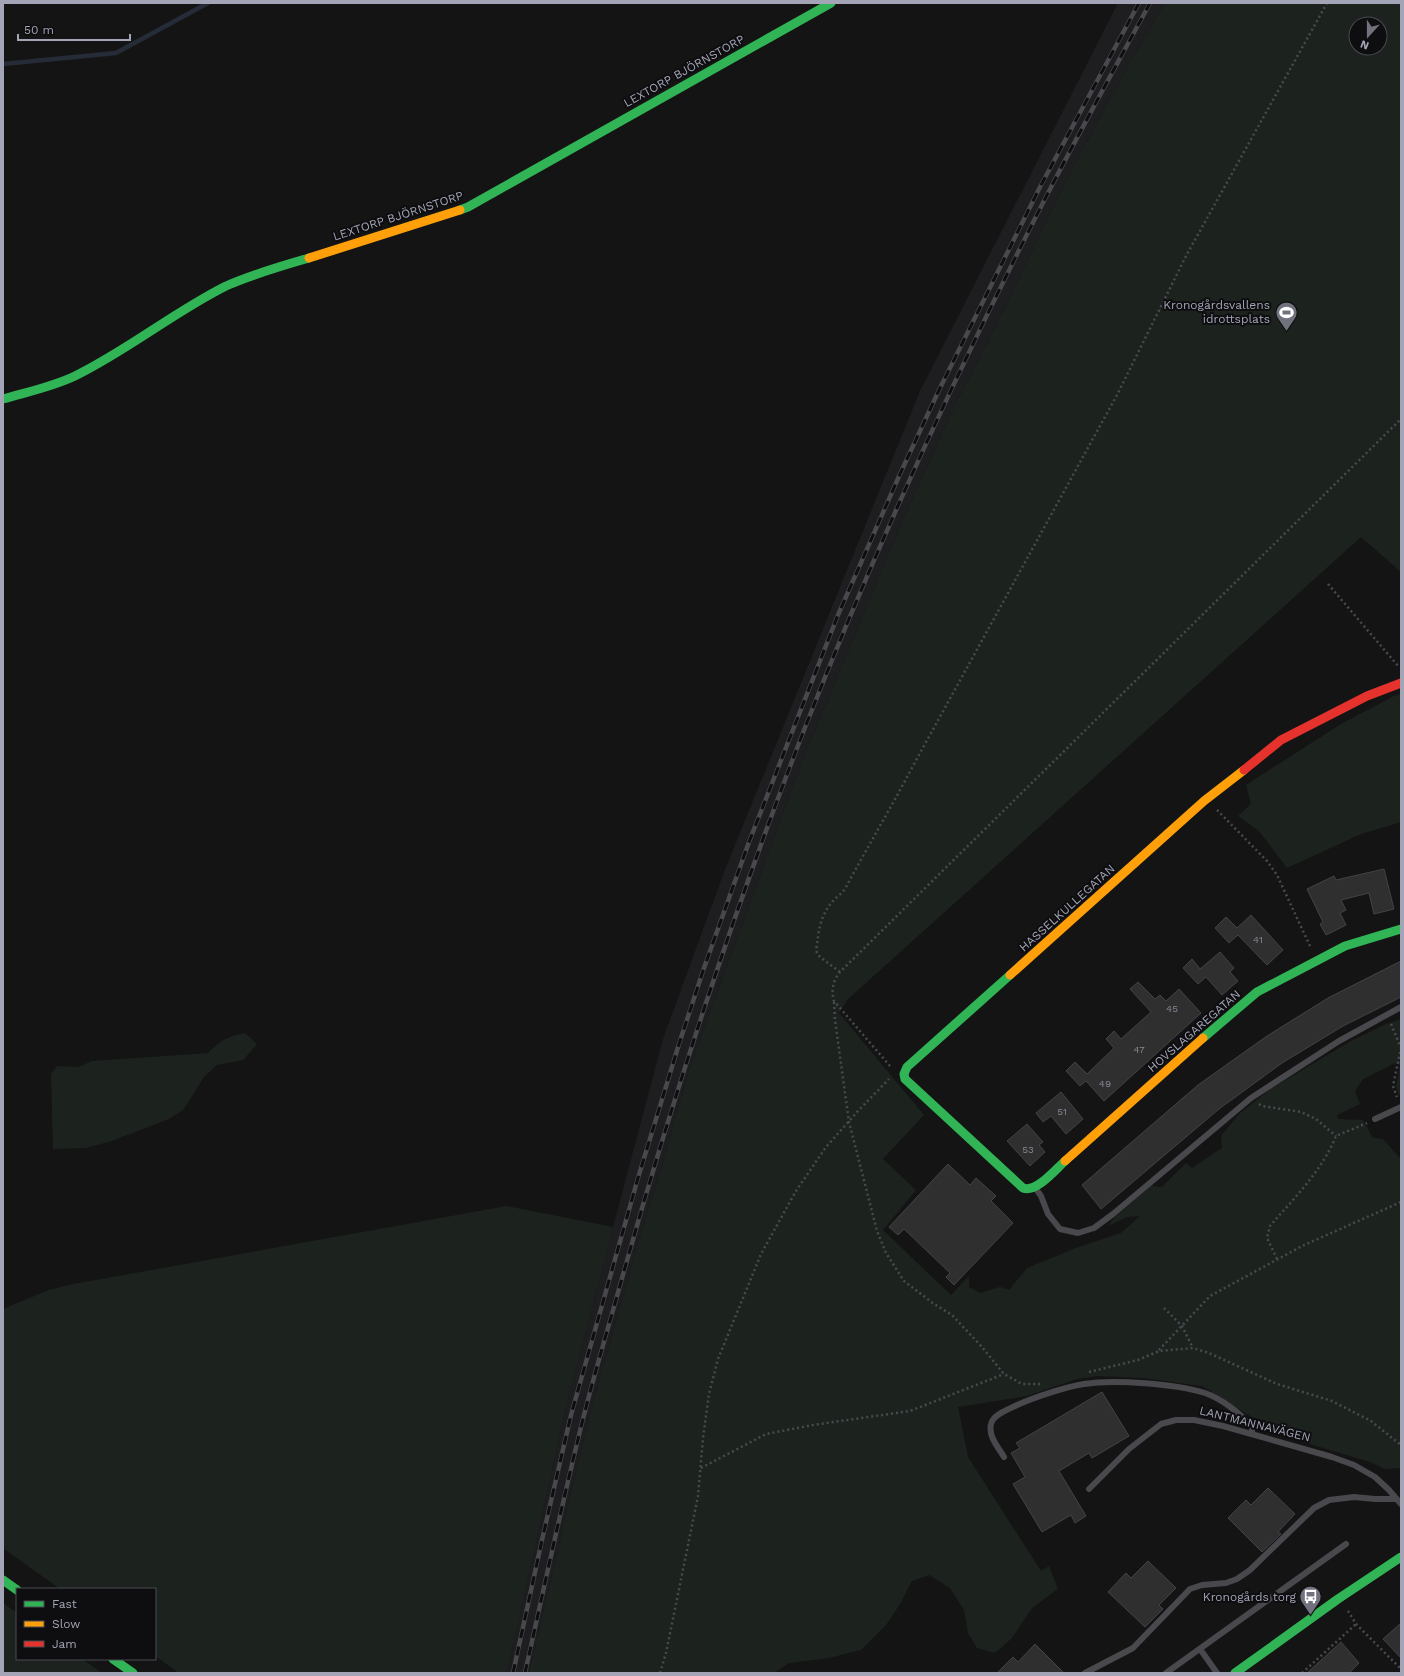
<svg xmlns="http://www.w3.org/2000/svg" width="1404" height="1676" viewBox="0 0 1404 1676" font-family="'Work Sans',sans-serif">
<rect width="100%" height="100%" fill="#141414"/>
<path fill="#1e1e20" d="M1118 3H1165L1128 66 1066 181 997 324 955 405 899 529 803 759 689 1070 660 1173 641 1233 588 1421 529 1673H507L565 1412 613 1227 663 1039 724 872 920 391Z"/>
<g fill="#1c231e" fill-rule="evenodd">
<path d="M1165 3H1401V572L1361 537 847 1000 839 1013 924 1115 883 1159 916 1190 883 1230 951 1295 969 1276V1287L980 1293 1000 1287 1009 1290 1027 1268 1076 1248 1121 1233 1140 1216 1127 1217 1108 1226 1116 1216 1151 1186 1162 1187 1186 1163 1192 1168 1222 1148 1221 1136 1240 1113 1272 1088 1351 1041 1386 1024 1401 1019V1099L1396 1087 1400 1065 1395 1063 1363 1079 1355 1091 1360 1104 1337 1115 1338 1119 1363 1120 1373 1138 1383 1139 1401 1159V1468L1385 1469 1370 1462 1270 1432 1255 1419 1202 1386 1143 1378 1098 1376 1077 1379 1027 1396 958 1407 968 1457 1041 1571 1049 1566 1058 1589 1032 1608 1012 1638 995 1653 977 1648 968 1633 964 1610 950 1588 929 1575 912 1581 900 1604 886 1625 861 1650 829 1658 789 1663 774 1673H529L588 1421 641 1233 660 1173 689 1070 803 759 899 529 955 405 997 324 1066 181 1128 66ZM1356 24H1380V48H1356Z"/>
<path d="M1401 694V822L1361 834 1287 868 1259 831 1238 816 1251 804 1246 785 1341 724 1394 696Z"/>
<path d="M245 1033 257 1044 243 1060 217 1065 204 1077 183 1110 169 1119 112 1141 86 1148 53 1149 51 1074 57 1066 78 1067 92 1061 208 1053C221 1040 227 1037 245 1033Z"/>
<path d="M507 1206 613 1227 565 1412 507 1673H179L155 1656V1589H60L3 1548V1309L49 1290 68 1285Z"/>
<path d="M3 1603 17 1613V1659H82L102 1673H3Z"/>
</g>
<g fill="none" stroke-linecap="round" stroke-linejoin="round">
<path stroke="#262c37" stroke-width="4.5" d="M3 64 116 53 208 3"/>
</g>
<g fill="#2f2f30" stroke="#434348">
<path d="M1384 869 1394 909 1374 914 1369 893 1341 900 1346 910 1340 913 1346 925 1326 935 1320 924 1323 922 1307 889 1334 876 1336 880Z"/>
<path d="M1251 915 1283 950 1267 965 1238 935 1229 943 1215 928 1226 917 1237 928Z"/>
<path d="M1220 952 1234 968 1230 972 1238 981 1222 995 1206 977 1198 984 1183 968 1192 959 1200 969Z"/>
<path d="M1401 961V997L1343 1026 1282 1063 1219 1109 1101 1209 1082 1185 1198 1085 1267 1036 1328 998Z"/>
<path d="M1138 982 1155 999 1160 995 1166 1001 1179 989 1201 1013 1104 1101 1086 1081 1080 1086 1066 1071 1075 1062 1087 1074 1114 1048 1106 1039 1114 1031 1121 1039 1151 1012 1130 989Z"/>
<path d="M1061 1092 1083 1119 1066 1134 1051 1116 1043 1122 1036 1113Z"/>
<path d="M1027 1124 1043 1142 1039 1145 1045 1152 1030 1166 1007 1141Z"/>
<path d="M948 1164 970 1185 976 1178 996 1196 991 1201 1013 1223 954 1285 946 1277 950 1273 904 1229 898 1235 889 1227Z"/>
<path d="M1102 1392 1129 1436 1092 1458 1089 1453 1059 1471 1086 1516 1075 1523 1071 1515 1042 1532 1013 1484 1025 1477 1011 1453 1020 1448 1016 1443Z"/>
<path d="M1268 1488 1295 1514 1278 1532 1281 1534 1262 1552 1228 1518 1246 1500 1251 1505Z"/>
<path d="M1148 1561 1176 1588 1159 1605 1163 1609 1145 1627 1108 1592 1126 1573 1131 1578Z"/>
<path d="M1401 1623V1658L1383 1639Z"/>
<path d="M1341 1642 1359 1663 1349 1673H1307Z"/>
<path d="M1035 1644 1064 1673H997L1013 1657 1018 1662Z"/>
</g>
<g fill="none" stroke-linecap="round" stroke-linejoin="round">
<g stroke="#494a4f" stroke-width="2.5" stroke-dasharray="2 3" stroke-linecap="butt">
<path d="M1328 584 1399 667"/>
<path d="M1217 810 1267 861 1277 875 1310 946"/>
<path d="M840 972 820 957 816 951C819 931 819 918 832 902 836 897 843 893 846 887 868 846 892 806 914 764L1117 395 1186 256 1327 3"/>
<path d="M834 1002 835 1020 849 1122 877 1231 886 1253 904 1281 934 1304 952 1315 982 1347 1004 1374 1022 1384H1040"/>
<path d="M1391 1024 1401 1048 1393 1086 1397 1097"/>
<path d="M890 1066 834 1001C831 990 833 980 840 972L1401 419"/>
<path d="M1259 1104 1262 1106 1301 1112 1316 1119 1336 1136"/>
<path d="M1277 1259 1267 1238 1270 1226C1294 1198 1322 1171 1336 1136L1367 1123"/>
<path d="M1164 1308 1182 1326 1193 1348"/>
<path d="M1159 1350 1210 1296 1302 1246 1401 1202"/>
<path d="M1089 1372 1138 1360 1159 1351 1193 1348 1209 1353 1277 1384 1332 1401 1371 1421 1401 1445"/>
<path d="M701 1468 766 1434 813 1425 910 1411 1004 1374"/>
<path d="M1348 1611 1356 1624 1401 1669"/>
<path d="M660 1673 666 1653 698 1496 703 1438 709 1394 718 1359 761 1254 796 1191 826 1147 858 1111 889 1079"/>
<path d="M1302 1673 1356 1624"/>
</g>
<g stroke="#48484d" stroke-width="6">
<path d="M1375 1119 1401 1107"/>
<path d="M1036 1189 1041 1196 1048 1214 1060 1229 1078 1233 1094 1228 1113 1214 1251 1098 1339 1041 1401 1007"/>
<path d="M1004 1457C998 1447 988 1436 991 1424 993 1415 1007 1410 1015 1406 1032 1398 1065 1387 1084 1384 1115 1379 1176 1384 1205 1393 1222 1399 1240 1413 1252 1427V1434"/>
<path d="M1089 1489 1129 1449 1161 1424 1176 1420H1194L1223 1426 1332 1457 1354 1465 1375 1477 1389 1490 1401 1504"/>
<path d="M1200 1649 1217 1673"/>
<path d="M1085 1673 1133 1648 1190 1589 1202 1585 1226 1583 1237 1579 1250 1570 1314 1508 1329 1500 1354 1497 1375 1499H1396"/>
<path d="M1166 1673 1346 1544"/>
</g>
<g stroke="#30b455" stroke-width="9">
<path d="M460 210 468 207 831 3"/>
<path d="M3 399C27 392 52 387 75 376 128 350 174 312 226 286 253 274 281 266 309 258"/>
<path d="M1010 975 907 1067 904 1074 905 1079 1023 1188C1036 1193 1055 1170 1065 1161"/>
<path d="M1203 1038 1257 992 1345 946 1401 929"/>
<path d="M3 1580 17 1590"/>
<path d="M113 1659 133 1673"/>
<path d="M1235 1673 1338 1599 1401 1557"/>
</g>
<g stroke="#ff9f0a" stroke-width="9">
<path d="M309 258 460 210"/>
<path d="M1010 975 1204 801 1244 770"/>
<path d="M1065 1161 1203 1038"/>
</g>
<path stroke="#e5322d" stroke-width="9" d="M1244 770 1281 740 1367 696 1401 683"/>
<defs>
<g id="rail">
<path d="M513 1673 542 1540 571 1415 638 1178 679 1044 704 968 749 842 838 615 900 474 940 388 1040 187 1139 3"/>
<path d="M525 1673C544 1588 562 1503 583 1419 594 1375 607 1332 619 1289 672 1098 734 910 806 725 877 544 959 367 1048 193 1081 129 1116 66 1150 3"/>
</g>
</defs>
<use href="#rail" stroke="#48484d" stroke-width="4.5"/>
<use href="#rail" stroke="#0e0e10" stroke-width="3" stroke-dasharray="9" stroke-linecap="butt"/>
</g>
<defs>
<symbol id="stadium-pin" viewBox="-11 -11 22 30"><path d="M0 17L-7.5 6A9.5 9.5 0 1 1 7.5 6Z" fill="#71727d" stroke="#0e0e10"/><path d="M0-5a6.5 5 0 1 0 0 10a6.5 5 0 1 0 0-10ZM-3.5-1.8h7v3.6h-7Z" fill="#fff"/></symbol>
<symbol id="bus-pin" viewBox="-11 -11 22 30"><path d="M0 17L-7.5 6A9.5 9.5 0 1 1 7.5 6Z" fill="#71727d" stroke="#0e0e10"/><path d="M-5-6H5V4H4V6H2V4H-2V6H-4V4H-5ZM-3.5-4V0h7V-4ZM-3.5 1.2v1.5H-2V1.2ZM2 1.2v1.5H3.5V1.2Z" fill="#fff"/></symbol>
</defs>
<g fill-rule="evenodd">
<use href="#stadium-pin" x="1274" y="300" width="25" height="34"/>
<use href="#bus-pin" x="1298" y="1584" width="25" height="34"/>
</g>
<g text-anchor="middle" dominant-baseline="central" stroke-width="4" stroke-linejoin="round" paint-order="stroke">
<g font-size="10" fill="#868894">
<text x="1258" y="939">41</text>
<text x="1172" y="1008">45</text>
<text x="1139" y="1049">47</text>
<text x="1105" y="1083">49</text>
<text x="1062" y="1111">51</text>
<text x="1028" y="1149">53</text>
</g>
<g font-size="12" fill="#a3a5b6" stroke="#0e0e10">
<text transform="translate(684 71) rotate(-29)">LEXTORP BJÖRNSTORP</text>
<text transform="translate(398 216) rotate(-18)">LEXTORP BJÖRNSTORP</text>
<text transform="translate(1067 908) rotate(-42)">HASSELKULLEGATAN</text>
<text transform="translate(1194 1031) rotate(-41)">HOVSLAGAREGATAN</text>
<text transform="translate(1255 1424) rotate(14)">LANTMANNAVÄGEN</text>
</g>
<g font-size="12" fill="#a3a5b6" stroke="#0e0e10" text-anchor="end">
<text x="1270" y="305">Kronogårdsvallens<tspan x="1270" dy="14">idrottsplats</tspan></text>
<text x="1296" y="1597">Kronogårds torg</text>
</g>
</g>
<rect width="1404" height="1676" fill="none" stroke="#a3a5b6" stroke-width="8"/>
<rect x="16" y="1588" width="140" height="72" fill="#0e0e10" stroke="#4a4a52"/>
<rect x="24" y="1601" width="20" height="6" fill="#30b455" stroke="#4a4a52"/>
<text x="52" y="1608" font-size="12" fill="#a3a5b6">Fast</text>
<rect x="24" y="1621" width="20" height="6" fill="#ff9f0a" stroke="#4a4a52"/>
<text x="52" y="1628" font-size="12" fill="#a3a5b6">Slow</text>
<rect x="24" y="1641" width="20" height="6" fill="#e5322d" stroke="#4a4a52"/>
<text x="52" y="1648" font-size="12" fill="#a3a5b6">Jam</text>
<g transform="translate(1368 36) rotate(201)"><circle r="19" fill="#0e0e10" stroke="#4a4a52"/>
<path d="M0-3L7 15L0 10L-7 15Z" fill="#71727d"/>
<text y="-6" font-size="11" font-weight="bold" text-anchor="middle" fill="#a3a5b6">N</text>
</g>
<path d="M18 34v6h112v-6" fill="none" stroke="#a3a5b6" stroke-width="2"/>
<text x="24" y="34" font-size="12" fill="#a3a5b6" stroke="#0e0e10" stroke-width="3" paint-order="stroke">50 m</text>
</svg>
